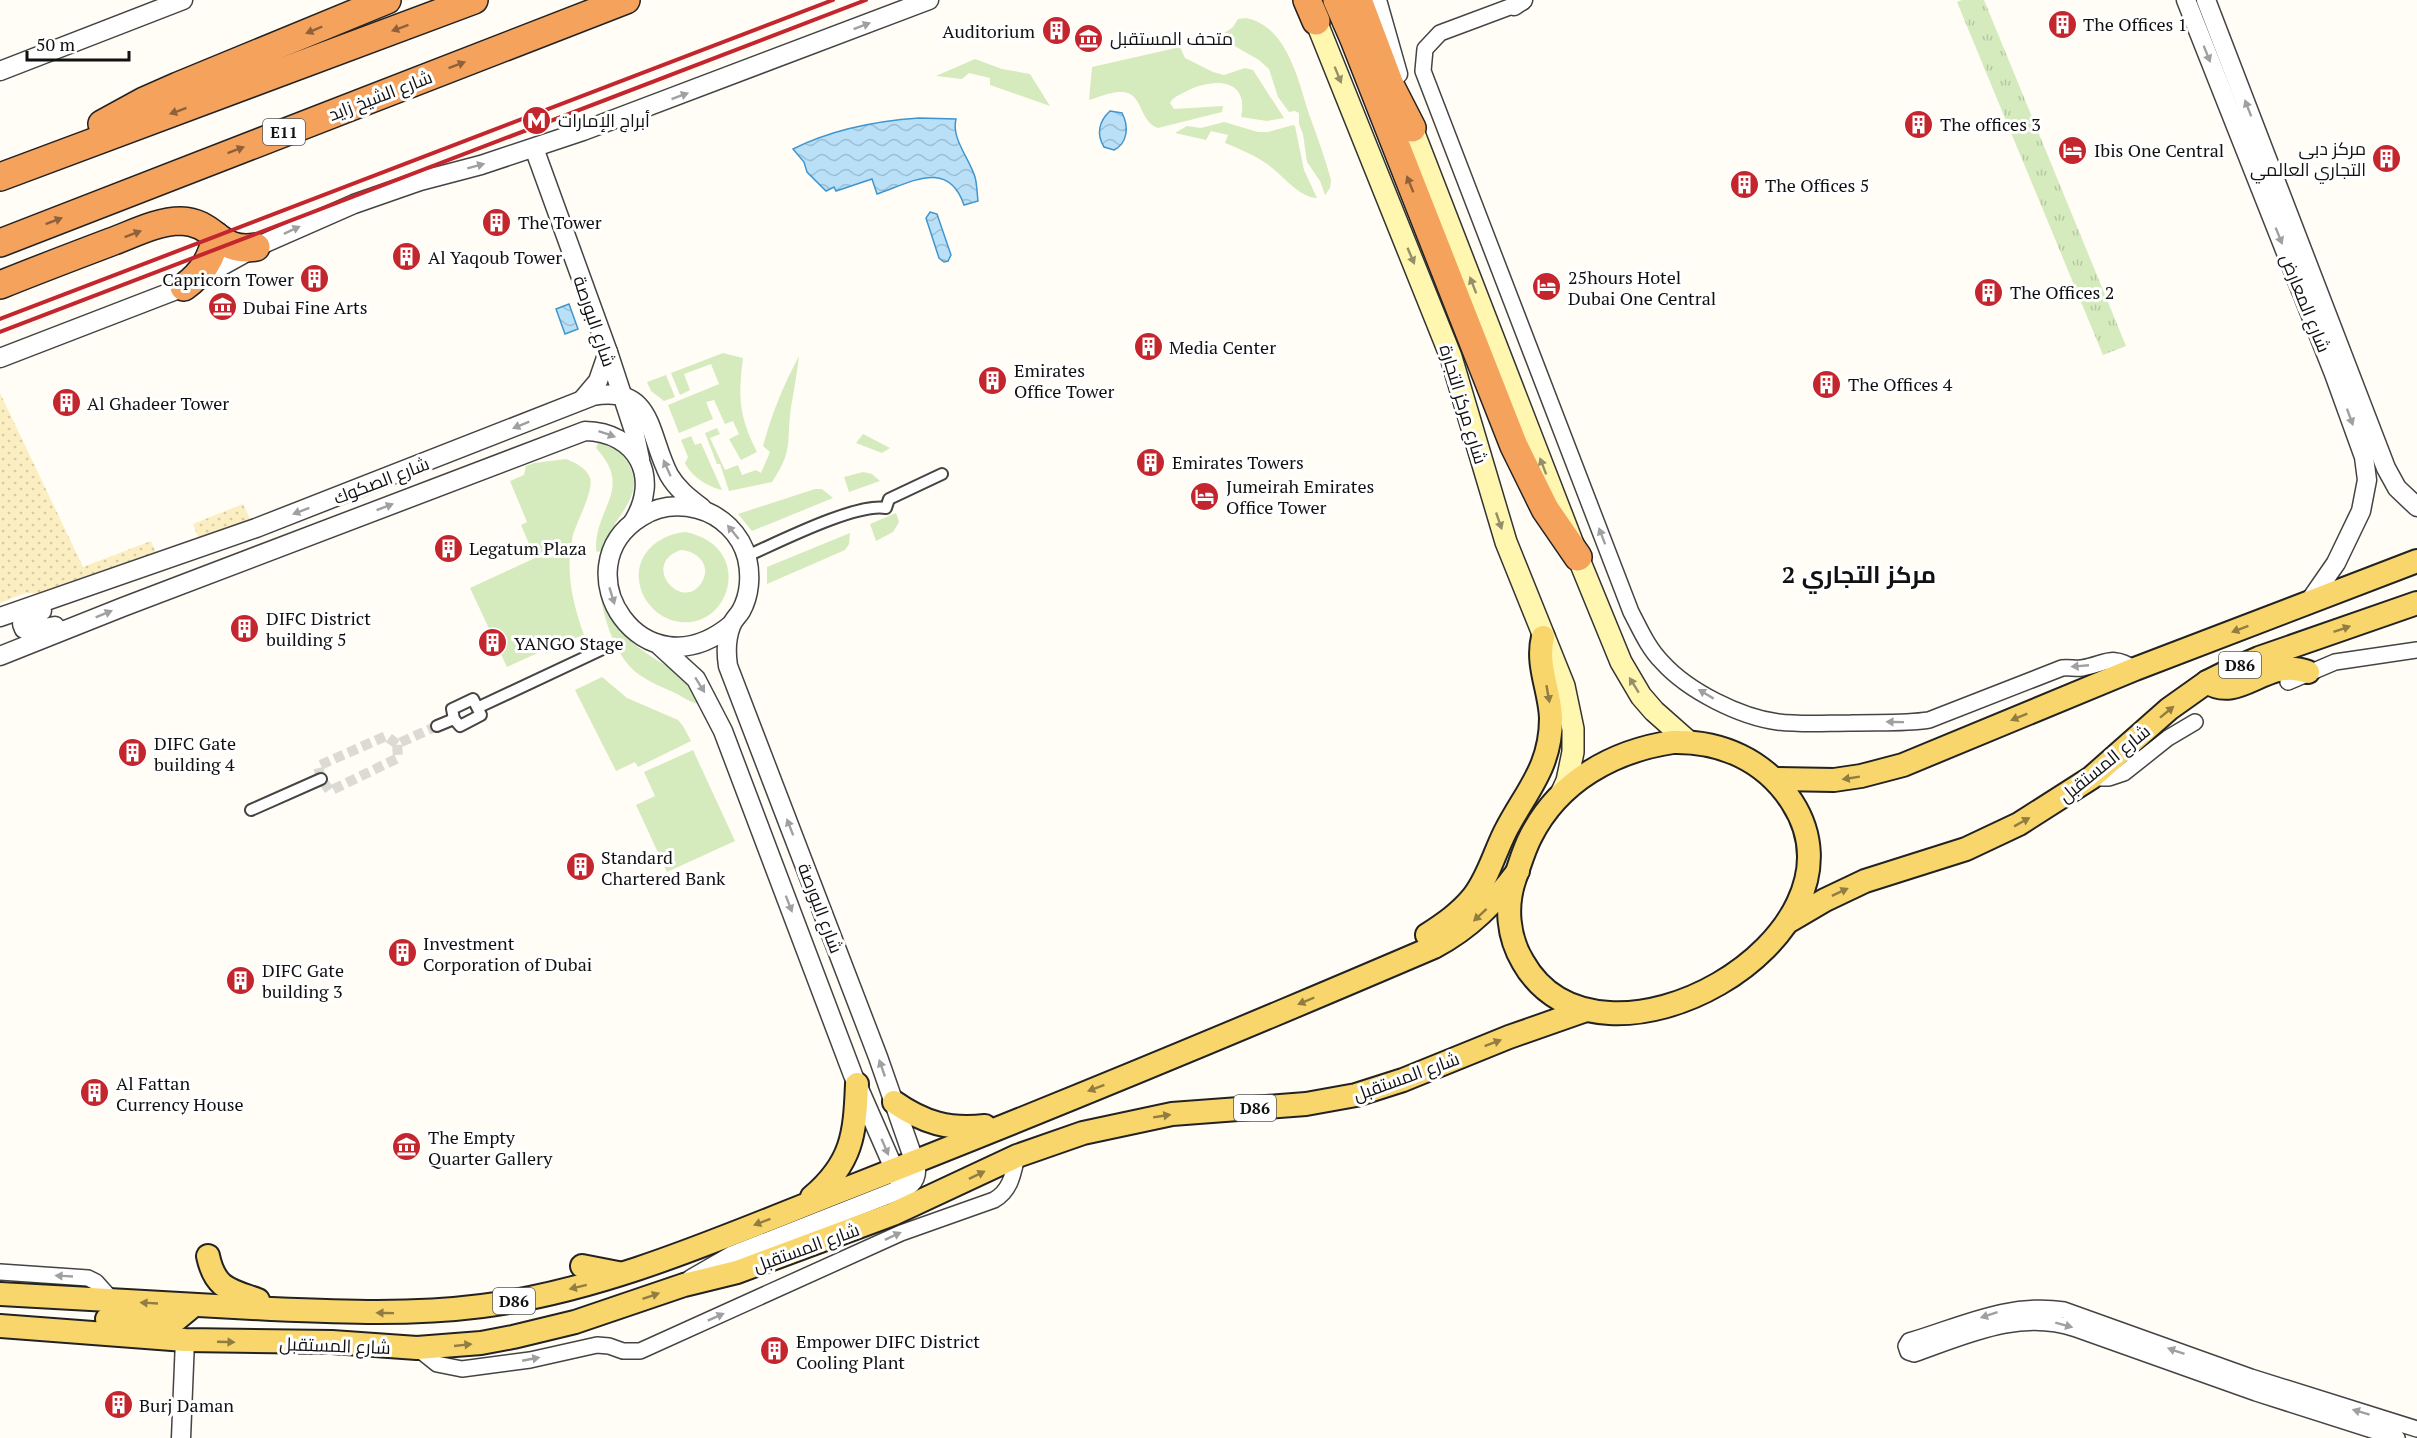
<svg xmlns="http://www.w3.org/2000/svg" width="2417" height="1438" viewBox="0 0 2417 1438" font-family="'PT Serif',Cairo,serif">
<defs>
<pattern id="sand-dots" width="8" height="8" patternUnits="userSpaceOnUse" patternTransform="scale(1.5)"><rect width="8" height="8" fill="#fbeec1"/><path d="M2 2h.1M6 6h.1" fill="none" stroke="#d6cba5" stroke-width="1.8" stroke-linecap="round"/></pattern>
<pattern id="park-tufts" width="24" height="20" patternUnits="userSpaceOnUse" patternTransform="scale(1.5)"><rect width="24" height="20" fill="#d5ebbd"/><path d="M3 7l-1-3M5 7V3M7 7l1-3M15 17l-1-3M17 17v-4M19 17l1-3" fill="none" stroke="#b6c8a1"/></pattern>
<pattern id="water-waves" width="16" height="10" patternUnits="userSpaceOnUse" patternTransform="scale(1.5)"><rect width="16" height="10" fill="#b9e0f7"/><path d="M0 5q4-4 8 0t8 0" fill="none" stroke="#9ebfd3"/></pattern>
</defs>
<rect width="100%" height="100%" fill="#fffdf5"/>
<g fill="#d5ebbd" fill-rule="evenodd">
<path d="M1246 18C1287 26 1298 80 1309 114 1317 136 1325 158 1331 180L1330 188 1325 195 1320 181 1307 162 1303 134 1299 124V113L1295 111 1289 112 1278 97 1269 69 1259 60 1219 37 1233 27 1238 19Z"/>
<path d="M1180 47 1185 58 1213 72 1224 75 1245 68 1253 70 1284 118 1267 121 1241 117C1250 76 1210 78 1185 92 1179 95 1173 97 1170 103L1174 109 1223 106 1222 112 1158 128C1138 121 1144 93 1122 92 1112 91 1099 97 1089 100L1092 67Z"/>
<path d="M975 59 1002 69 1030 74 1050 106 990 85V78L969 73 962 79 936 76Z"/>
<path d="M1224 122 1258 132H1268L1293 125 1295 126 1304 170 1317 198C1298 197 1283 175 1267 164 1254 155 1240 149 1225 143L1228 135 1211 131 1206 140 1175 133 1187 126 1201 128Z"/>
<path d="M723 353 743 358C738 398 739 416 757 452L741 460 729 439 739 434 733 421 725 424 714 400 706 402 713 419 679 433 668 405 719 384 711 364 684 374 690 390 680 395 671 373Z"/>
<path d="M799 356C797 373 794 390 791 407 786 443 794 449 772 482L729 491 720 464H717L705 433 717 428 720 434 710 438 725 470 738 465 742 475 756 470 761 473 770 452 763 446C772 413 783 386 799 356Z"/>
<path d="M666 375 675 397 664 401 651 391 647 382Z"/>
<path d="M863 434 890 448 882 453 856 443Z"/>
<path d="M691 436 695 445 701 443 722 490C708 487 691 476 685 463L688 457 681 440Z"/>
<path d="M598 443C606 444 617 449 622 455 644 481 632 499 616 522 611 532 607 542 601 551L597 552 596 549C595 507 634 489 596 448Z"/>
<path d="M566 459C575 463 586 467 590 478 594 491 577 521 573 535 565 571 572 601 584 635L553 646 507 667 470 588 535 558 521 525 527 522 510 481 524 475 526 466 534 463Z"/>
<path d="M863 472 872 474 880 481 849 492 844 477Z"/>
<path d="M815 489H822L833 498 752 531 738 514Z"/>
<path d="M896 513 899 522 893 532 876 541 870 524Z"/>
<path d="M686 532C759 548 728 638 671 620 660 616 652 609 646 600 626 565 651 535 686 532ZM681 550C697 551 712 565 702 582 683 614 639 564 681 550Z"/>
<path d="M850 533 849 544 845 550 767 584V567Z"/>
<path d="M601 599C612 629 633 645 660 662 671 668 685 677 692 688 695 693 698 699 700 704 691 703 683 697 675 693 662 687 649 682 637 673 617 658 605 623 601 599Z"/>
<path d="M602 677 627 698 678 720 683 726 691 741 638 767 635 762 616 771 575 690Z"/>
<path d="M693 750 735 841 667 872 636 805 655 796 644 772Z"/>
</g>
<g fill="url(#sand-dots)">
<path d="M0 393 83 567 151 541 157 555 44 593H25L0 603Z"/>
<path d="M243 504 250 519 199 540 193 524Z"/>
</g>
<path fill="url(#park-tufts)" d="M1962 0H1984L2126 346 2103 355 1957 2Z"/>
<g fill="url(#water-waves)" stroke="#3f96cf" stroke-width="1.5">
<path d="M1110 111 1122 113C1129 126 1128 143 1114 150L1104 147C1096 134 1099 121 1110 111Z"/>
<path d="M919 118 956 119C951 138 969 158 975 177 977 184 977 193 978 201L964 205C948 158 910 183 877 194L872 179 836 191 834 187 826 191 807 172 804 162 793 149C833 129 875 121 919 118Z"/>
<path d="M930 212 937 214 951 255 948 261 944 262 939 258 926 218Z"/>
<path d="M569 304 578 329 565 334 556 309Z"/>
</g>
<g fill="none" stroke-linecap="round" stroke-linejoin="round">
<path stroke="#dbdad3" stroke-width="10" stroke-dasharray="10 5" stroke-linecap="butt" d="M397 744 386 736 318 766 321 779 330 791 398 758 397 744 437 726"/>
<defs>
<g id="pedestrian">
<path d="M747 556C779 542 855 503 886 508L889 499 942 474"/>
<path d="M473 699 481 715 460 726 454 719 452 709Z"/>
<path d="M479 707 607 647"/>
<path d="M437 726 454 719"/>
<path d="M251 810 321 779"/>
</g>
<g id="minor">
<path d="M1523 2 1440 33 1425 49 1423 71 1631 612C1640 629 1648 648 1662 662 1688 691 1740 717 1778 722 1802 725 1827 723 1851 723 1877 722 1903 724 1929 720L2062 668C2069 667 2076 669 2082 668 2106 664 2111 653 2135 669"/>
<path d="M2288 682 2335 662 2417 650"/>
<path d="M2091 778H2109L2124 773 2168 738 2195 722"/>
<path d="M0 1272 88 1278 96 1282 113 1301"/>
<path d="M417 1348 437 1364 462 1369 530 1360 597 1345 609 1346 623 1351H640L901 1233 994 1200C1011 1190 1013 1174 1017 1156"/>
<path d="M2397 1438 2256 1393 2076 1329C2020 1310 1968 1335 1914 1354L1908 1352 1906 1346 1909 1341C1960 1326 2009 1301 2064 1310L2251 1377 2417 1429"/>
</g>
<g id="tertiary">
<path d="M1377 0 1398 74"/>
<path d="M2186 0 2334 374 2364 457 2367 480 2361 511 2336 563 2309 602"/>
<path d="M2206 0 2386 468 2397 488 2417 507"/>
<path d="M1514 6 1523 0"/>
<path d="M0 71 183 0"/>
<path d="M534 148 608 352 634 431 640 459"/>
<path d="M0 358 184 287 256 247 354 204 420 181 481 165 583 131 929 0"/>
<path d="M582 400 598 381 608 352"/>
<path d="M42 611 24 618 22 624 24 629 29 631 55 626"/>
<path d="M0 617 256 528 593 396C654 385 648 435 669 475 677 489 689 498 702 508"/>
<path d="M660 646 696 679 723 731 853 1075 899 1180"/>
<path d="M0 656 123 607 585 431C637 432 661 477 633 522"/>
<path d="M691 1279 731 1256 904 1188C915 1183 918 1174 915 1163L878 1057 728 666C726 653 726 639 731 626 733 620 738 616 741 611 750 595 751 575 747 558 741 534 721 515 698 509 678 504 658 506 641 517 559 568 643 699 732 624"/>
<path d="M181 1438 185 1340"/>
</g>
<g id="secondary">
<path d="M1316 21 1451 357 1506 542 1564 686 1573 729V752L1567 781 1561 794"/>
<path d="M1412 128 1578 557 1621 662 1641 696 1654 711 1689 742"/>
</g>
<g id="primary">
<path d="M2207 682C2240 704 2266 656 2308 672"/>
<path d="M1673 742C1721 741 1765 760 1792 802 1880 938 1599 1097 1523 962 1508 937 1505 906 1515 878 1520 864 1524 849 1531 836 1559 781 1613 751 1673 742Z"/>
<path d="M1774 779 1834 780 1861 776 1903 765 2135 669 2417 561"/>
<path d="M1791 920 1825 900 1865 881 1966 849 2019 824 2091 778 2169 709 2207 682 2229 671 2259 658 2417 603"/>
<path d="M1427 935C1444 924 1460 913 1473 897 1488 878 1494 854 1505 832 1526 791 1551 768 1551 718 1550 690 1536 665 1543 637"/>
<path d="M894 1102C924 1123 949 1130 985 1126"/>
<path d="M812 1197C852 1163 855 1135 857 1084"/>
<path d="M208 1256C215 1289 230 1290 258 1300"/>
<path d="M582 1266 618 1273"/>
<path d="M0 1294C90 1299 181 1304 271 1309 342 1312 412 1315 482 1306 608 1290 730 1234 848 1188 1045 1111 1240 1030 1434 947 1470 928 1494 903 1518 871"/>
<path d="M107 1319 167 1323 177 1319 194 1305"/>
<path d="M0 1326 185 1340 332 1342 417 1348 481 1343 513 1337 575 1322 684 1285 737 1272 893 1214 1017 1156 1083 1133 1172 1114 1306 1104 1356 1095 1403 1080 1509 1037 1586 1010"/>
</g>
<g id="motorway">
<path d="M1307 0 1316 21"/>
<path d="M1337 0 1354 39 1514 446 1545 509 1578 557"/>
<path d="M1358 0 1390 85 1412 128"/>
<path d="M102 124 144 101 178 86 387 0"/>
<path d="M0 177 474 0"/>
<path d="M0 243 626 0"/>
<path d="M0 285C37 270 74 256 111 242 133 234 157 221 181 221 216 222 218 254 256 247"/>
<path d="M184 287C203 273 212 258 216 236"/>
</g>
</defs>
<use href="#pedestrian" stroke="#444" stroke-width="14"/>
<use href="#minor" stroke="#444" stroke-width="18"/>
<use href="#tertiary" stroke="#444" stroke-width="21"/>
<use href="#secondary" stroke="#333" stroke-width="24"/>
<use href="#primary" stroke="#222" stroke-width="26"/>
<use href="#motorway" stroke="#222" stroke-width="30"/>
<use href="#pedestrian" stroke="#fff" stroke-width="10"/>
<use href="#minor" stroke="#fff" stroke-width="15"/>
<use href="#tertiary" stroke="#fff" stroke-width="18"/>
<use href="#secondary" stroke="#fff6b0" stroke-width="21"/>
<use href="#primary" stroke="#f9d66b" stroke-width="22"/>
<use href="#motorway" stroke="#f5a25d" stroke-width="27"/>
<g stroke="#c4262e" stroke-width="4">
<path d="M0 319 833 0"/>
<path d="M0 332 866 0"/>
</g>
</g>
<defs><path id="oneway-solid" d="M-6-.8H1V-3.2L6.5 0L1 3.2V.8H-6Z" transform="scale(1.5)"/></defs>
<g fill="#a0a0a0">
<use href="#oneway-solid" transform="translate(862 26) rotate(-21)"/>
<use href="#oneway-solid" transform="translate(2207 54) rotate(68)"/>
<use href="#oneway-solid" transform="translate(680 96) rotate(-20)"/>
<use href="#oneway-solid" transform="translate(2248 108) rotate(-111)"/>
<use href="#oneway-solid" transform="translate(476 166) rotate(-15)"/>
<use href="#oneway-solid" transform="translate(292 230) rotate(-25)"/>
<use href="#oneway-solid" transform="translate(2279 236) rotate(68)"/>
<use href="#oneway-solid" transform="translate(2350 417) rotate(70)"/>
<use href="#oneway-solid" transform="translate(521 425) rotate(158)"/>
<use href="#oneway-solid" transform="translate(607 434) rotate(19)"/>
<use href="#oneway-solid" transform="translate(667 468) rotate(-114)"/>
<use href="#oneway-solid" transform="translate(385 507) rotate(-21)"/>
<use href="#oneway-solid" transform="translate(301 511) rotate(159)"/>
<use href="#oneway-solid" transform="translate(733 532) rotate(-129)"/>
<use href="#oneway-solid" transform="translate(1602 536) rotate(-111)"/>
<use href="#oneway-solid" transform="translate(612 596) rotate(73)"/>
<use href="#oneway-solid" transform="translate(104 614) rotate(-22)"/>
<use href="#oneway-solid" transform="translate(2080 666) rotate(175)"/>
<use href="#oneway-solid" transform="translate(700 685) rotate(58)"/>
<use href="#oneway-solid" transform="translate(1706 694) rotate(-149)"/>
<use href="#oneway-solid" transform="translate(1895 722) rotate(-179)"/>
<use href="#oneway-solid" transform="translate(790 827) rotate(-111)"/>
<use href="#oneway-solid" transform="translate(789 904) rotate(69)"/>
<use href="#oneway-solid" transform="translate(882 1068) rotate(-109)"/>
<use href="#oneway-solid" transform="translate(885 1147) rotate(67)"/>
<use href="#oneway-solid" transform="translate(893 1236) rotate(-25)"/>
<use href="#oneway-solid" transform="translate(64 1276) rotate(-177)"/>
<use href="#oneway-solid" transform="translate(1989 1315) rotate(162)"/>
<use href="#oneway-solid" transform="translate(716 1317) rotate(-24)"/>
<use href="#oneway-solid" transform="translate(2064 1325) rotate(15)"/>
<use href="#oneway-solid" transform="translate(2176 1351) rotate(-161)"/>
<use href="#oneway-solid" transform="translate(531 1359) rotate(-11)"/>
<use href="#oneway-solid" transform="translate(2361 1412) rotate(-163)"/>
</g>
<g fill="#8e613b">
<use href="#oneway-solid" transform="translate(400 28) rotate(160)"/>
<use href="#oneway-solid" transform="translate(314 30) rotate(157)"/>
<use href="#oneway-solid" transform="translate(457 65) rotate(-21)"/>
<use href="#oneway-solid" transform="translate(178 111) rotate(160)"/>
<use href="#oneway-solid" transform="translate(236 150) rotate(-21)"/>
<use href="#oneway-solid" transform="translate(1410 184) rotate(-112)"/>
<use href="#oneway-solid" transform="translate(54 221) rotate(-21)"/>
<use href="#oneway-solid" transform="translate(133 234) rotate(-21)"/>
</g>
<g fill="#948f68">
<use href="#oneway-solid" transform="translate(1338 75) rotate(68)"/>
<use href="#oneway-solid" transform="translate(1411 256) rotate(67)"/>
<use href="#oneway-solid" transform="translate(1473 285) rotate(-111)"/>
<use href="#oneway-solid" transform="translate(1543 466) rotate(-111)"/>
<use href="#oneway-solid" transform="translate(1499 521) rotate(71)"/>
<use href="#oneway-solid" transform="translate(1634 685) rotate(-122)"/>
</g>
<g fill="#917d42">
<use href="#oneway-solid" transform="translate(2240 629) rotate(159)"/>
<use href="#oneway-solid" transform="translate(2342 629) rotate(-19)"/>
<use href="#oneway-solid" transform="translate(1548 694) rotate(80)"/>
<use href="#oneway-solid" transform="translate(2167 712) rotate(-39)"/>
<use href="#oneway-solid" transform="translate(2019 717) rotate(158)"/>
<use href="#oneway-solid" transform="translate(1851 778) rotate(171)"/>
<use href="#oneway-solid" transform="translate(2022 822) rotate(-29)"/>
<use href="#oneway-solid" transform="translate(1840 892) rotate(-25)"/>
<use href="#oneway-solid" transform="translate(1480 915) rotate(137)"/>
<use href="#oneway-solid" transform="translate(1306 1001) rotate(157)"/>
<use href="#oneway-solid" transform="translate(1493 1043) rotate(-21)"/>
<use href="#oneway-solid" transform="translate(1096 1088) rotate(159)"/>
<use href="#oneway-solid" transform="translate(1162 1116) rotate(-9)"/>
<use href="#oneway-solid" transform="translate(977 1175) rotate(-26)"/>
<use href="#oneway-solid" transform="translate(762 1222) rotate(159)"/>
<use href="#oneway-solid" transform="translate(578 1287) rotate(166)"/>
<use href="#oneway-solid" transform="translate(651 1296) rotate(-19)"/>
<use href="#oneway-solid" transform="translate(149 1303) rotate(-177)"/>
<use href="#oneway-solid" transform="translate(385 1313) rotate(-179)"/>
<use href="#oneway-solid" transform="translate(226 1342) rotate(2)"/>
<use href="#oneway-solid" transform="translate(463 1345) rotate(-6)"/>
</g>
<defs>
<symbol id="building-disc" viewBox="-11 -11 22 22"><circle r="9.5" fill="#c4262e" stroke="#fff"/><path d="M-4-6H4V6H1V3H-1V6H-4ZM-2.5-4.3h1.7v1.8h-1.7ZM.8-4.3h1.7v1.8H.8ZM-2.5-1h1.7V.8h-1.7ZM.8-1h1.7V.8H.8Z" fill="#fff"/></symbol>
<symbol id="museum-disc" viewBox="-11 -11 22 22"><circle r="9.5" fill="#c4262e" stroke="#fff"/><path d="M0-6L6-3V-2H-6V-3ZM-5-1h2V3h-2ZM-1-1h2V3h-2ZM3-1h2V3H3ZM-6 4H6V6H-6Z" fill="#fff"/></symbol>
<symbol id="metro-disc" viewBox="-11 -11 22 22"><circle r="9.5" fill="#c4262e" stroke="#fff"/><path d="M-5.5 5V-5H-3L0 0L3-5H5.5V5H3V-.5L0 4L-3-.5V5Z" fill="#fff"/></symbol>
<symbol id="hotel-disc" viewBox="-11 -11 22 22"><circle r="9.5" fill="#c4262e" stroke="#fff"/><path d="M-6-4.5h1.5V1H6V5H4.5V3h-9V5H-6ZM-4 0a1.8 1.8 0 1 1 3.6 0ZM.5 0V-2.5h3Q6-2.5 6 0Z" fill="#fff"/></symbol>
</defs>
<g fill-rule="evenodd">
<use href="#building-disc" x="2046" y="8" width="33" height="33"/>
<use href="#building-disc" x="1040" y="14" width="33" height="33"/>
<use href="#museum-disc" x="1072" y="22" width="33" height="33"/>
<use href="#metro-disc" x="520" y="104" width="33" height="33"/>
<use href="#building-disc" x="1902" y="108" width="33" height="33"/>
<use href="#hotel-disc" x="2056" y="134" width="33" height="33"/>
<use href="#building-disc" x="2370" y="142" width="33" height="33"/>
<use href="#building-disc" x="1728" y="168" width="33" height="33"/>
<use href="#building-disc" x="480" y="206" width="33" height="33"/>
<use href="#building-disc" x="390" y="240" width="33" height="33"/>
<use href="#building-disc" x="298" y="262" width="33" height="33"/>
<use href="#hotel-disc" x="1530" y="270" width="33" height="33"/>
<use href="#building-disc" x="1972" y="276" width="33" height="33"/>
<use href="#museum-disc" x="206" y="290" width="33" height="33"/>
<use href="#building-disc" x="1132" y="330" width="33" height="33"/>
<use href="#building-disc" x="976" y="364" width="33" height="33"/>
<use href="#building-disc" x="1810" y="368" width="33" height="33"/>
<use href="#building-disc" x="50" y="386" width="33" height="33"/>
<use href="#building-disc" x="1134" y="446" width="33" height="33"/>
<use href="#hotel-disc" x="1188" y="480" width="33" height="33"/>
<use href="#building-disc" x="432" y="532" width="33" height="33"/>
<use href="#building-disc" x="228" y="612" width="33" height="33"/>
<use href="#building-disc" x="476" y="626" width="33" height="33"/>
<use href="#building-disc" x="116" y="736" width="33" height="33"/>
<use href="#building-disc" x="564" y="850" width="33" height="33"/>
<use href="#building-disc" x="386" y="936" width="33" height="33"/>
<use href="#building-disc" x="224" y="964" width="33" height="33"/>
<use href="#building-disc" x="78" y="1076" width="33" height="33"/>
<use href="#museum-disc" x="390" y="1130" width="33" height="33"/>
<use href="#building-disc" x="758" y="1334" width="33" height="33"/>
<use href="#building-disc" x="102" y="1388" width="33" height="33"/>
</g>
<g text-anchor="middle" dominant-baseline="central" stroke-width="6" stroke-linejoin="round" paint-order="stroke">
<g fill="#fff" stroke="#585858" stroke-width="1.5">
<rect x="263" y="119" width="42" height="26" rx="4.5"/>
<rect x="2219" y="652" width="42" height="26" rx="4.5"/>
<rect x="1234" y="1095" width="42" height="26" rx="4.5"/>
<rect x="493" y="1288" width="42" height="26" rx="4.5"/>
</g>
<g font-size="16" font-weight="bold" fill="#111">
<text x="284" y="132">E11</text>
<text x="2240" y="665">D86</text>
<text x="1255" y="1108">D86</text>
<text x="514" y="1301">D86</text>
</g>
<g font-size="18" fill="#111" stroke="#fff" text-anchor="start">
<text x="2083" y="24">The Offices 1</text>
<text x="1035" y="31" text-anchor="end">Auditorium</text>
<text x="1110" y="38">متحف المستقبل</text>
<text x="558" y="120">أبراج الإمارات</text>
<text x="1940" y="124">The offices 3</text>
<text x="2366" y="148" text-anchor="end">مركز دبي<tspan x="2366" dy="21">التجاري العالمي</tspan></text>
<text x="2094" y="150">Ibis One Central</text>
<text x="1765" y="185">The Offices 5</text>
<text x="518" y="222">The Tower</text>
<text x="428" y="257">Al Yaqoub Tower</text>
<text x="1568" y="277">25hours Hotel<tspan x="1568" dy="21">Dubai One Central</tspan></text>
<text x="294" y="279" text-anchor="end">Capricorn Tower</text>
<text x="2010" y="292">The Offices 2</text>
<text x="243" y="307">Dubai Fine Arts</text>
<text x="1169" y="347">Media Center</text>
<text x="1014" y="370">Emirates<tspan x="1014" dy="21">Office Tower</tspan></text>
<text x="1848" y="384">The Offices 4</text>
<text x="87" y="403">Al Ghadeer Tower</text>
<text x="1172" y="462">Emirates Towers</text>
<text x="1226" y="486">Jumeirah Emirates<tspan x="1226" dy="21">Office Tower</tspan></text>
<text x="469" y="548">Legatum Plaza</text>
<text x="266" y="618">DIFC District<tspan x="266" dy="21">building 5</tspan></text>
<text x="514" y="643">YANGO Stage</text>
<text x="154" y="743">DIFC Gate<tspan x="154" dy="21">building 4</tspan></text>
<text x="601" y="857">Standard<tspan x="601" dy="21">Chartered Bank</tspan></text>
<text x="423" y="943">Investment<tspan x="423" dy="21">Corporation of Dubai</tspan></text>
<text x="262" y="970">DIFC Gate<tspan x="262" dy="21">building 3</tspan></text>
<text x="116" y="1083">Al Fattan<tspan x="116" dy="21">Currency House</tspan></text>
<text x="428" y="1137">The Empty<tspan x="428" dy="21">Quarter Gallery</tspan></text>
<text x="796" y="1341">Empower DIFC District<tspan x="796" dy="21">Cooling Plant</tspan></text>
<text x="139" y="1405">Burj Daman</text>
</g>
<g font-size="18" fill="#111" stroke="#fff">
<text transform="translate(380 95) rotate(-21)">شارع الشيخ زايد</text>
<text transform="translate(2306 303) rotate(68)">شارع المعارض</text>
<text transform="translate(595 321) rotate(71)">شارع البورصة</text>
<text transform="translate(1464 404) rotate(73)">شارع مركز التجارة</text>
<text transform="translate(381 480) rotate(-21)">شارع الصكوك</text>
<text transform="translate(2104 763) rotate(-39)">شارع المستقبل</text>
<text transform="translate(821 908) rotate(69)">شارع البورصة</text>
<text transform="translate(1406 1076) rotate(-20)">شارع المستقبل</text>
<text transform="translate(806 1247) rotate(-20)">شارع المستقبل</text>
<text transform="translate(335 1345) rotate(2)">شارع المستقبل</text>
</g>
<g font-size="24" font-weight="bold" fill="#111" stroke="#fff">
<text x="1859" y="574">مركز التجاري 2</text>
</g>
</g>
<path d="M27 51v9h102v-9" fill="none" stroke="#111111" stroke-width="3"/>
<text x="36" y="51" font-size="18" fill="#111111" stroke="#ffffff" stroke-width="4.5" paint-order="stroke">50 m</text>
</svg>
